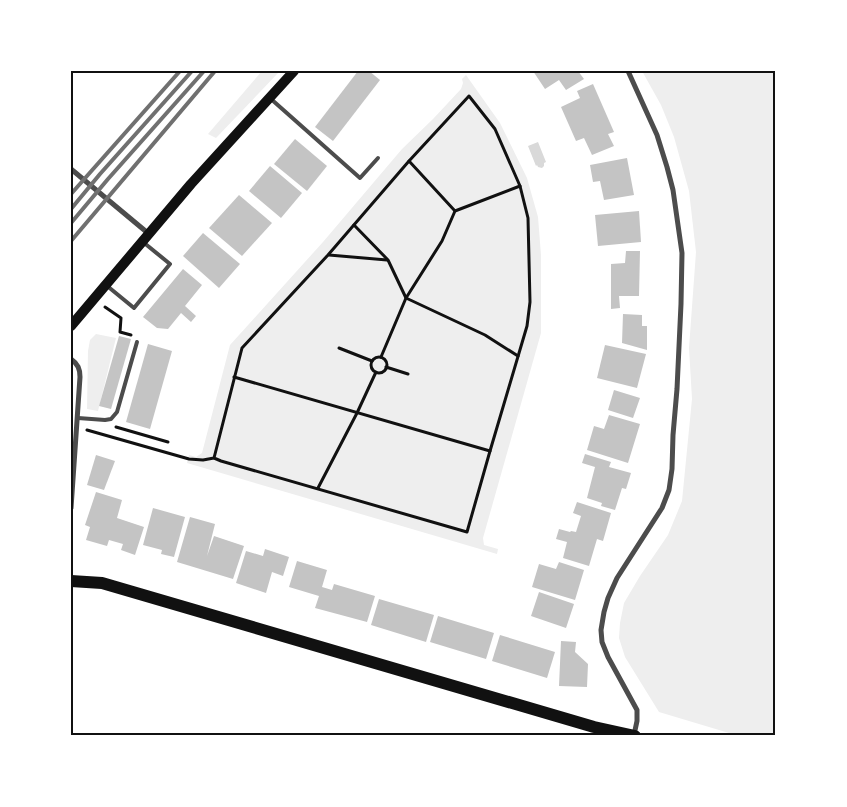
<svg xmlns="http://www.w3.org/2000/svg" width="847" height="807" viewBox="0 0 847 807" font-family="Overpass,sans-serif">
<rect width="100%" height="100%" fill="#fff"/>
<g fill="#eee">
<path d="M262 71H280L216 138 208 134Z"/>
<path d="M642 71H776V736H739L659 712 625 657 619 638 620 623 624 603 640 576 668 535 682 501 692 399 689 348 696 252 689 191 674 137 661 105Z"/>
<path d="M466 75 500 123 527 178 538 217 541 255V333L483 538 484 545 498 549 497 554 187 463 189 455 196 457 202 453 230 345 323 242 402 149 433 119 461 89 463 83 462 79Z"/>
<path d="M96 334 116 338 98 411 87 409 88 351 90 340Z"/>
</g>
<path fill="#d9d9d9" d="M538 142 546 162 544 163V166L542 168 538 167 537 165 536 166 528 146Z"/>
<g fill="#c4c4c4">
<path d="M358 71H369L380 80 333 141 315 127Z"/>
<path d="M533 71H578L584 79 566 90 559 80 545 89Z"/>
<path d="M593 84 614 132 608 134 614 146 592 155 584 138 576 141 561 107 580 98 577 91Z"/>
<path d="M295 139 327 166 307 191 274 164Z"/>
<path d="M627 158 634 195 604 200 600 181 593 182 590 165Z"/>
<path d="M270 166 302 193 281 218 249 191Z"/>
<path d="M239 195 272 223 242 256 209 228Z"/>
<path d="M639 211 641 242 598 246 595 215Z"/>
<path d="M203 233 240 264 219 288 183 256Z"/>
<path d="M626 251H640L639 296H619L620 308 611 309V264L625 263Z"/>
<path d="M183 269 202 285 185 306 196 316 191 322 181 313 168 329 157 328 143 317Z"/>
<path d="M623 314 642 315V326H647V350L622 343Z"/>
<path d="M119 336 131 339 111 409 99 406Z"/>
<path d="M148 344 172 351 150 429 126 422Z"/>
<path d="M605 345 646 354 637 388 597 378Z"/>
<path d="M614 390 640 398 633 418 608 410Z"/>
<path d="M609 415 640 424 628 463 587 450 594 426 604 429Z"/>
<path d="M585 454 611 462 609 467 631 473 626 489 622 488 615 510 601 506 602 503 587 498 595 467 582 463Z"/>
<path d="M96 455 115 461 104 490 87 485Z"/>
<path d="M96 492 122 500 117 518 144 527 135 555 121 550 123 544 109 540 107 546 86 540 90 527 85 525Z"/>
<path d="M577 502 611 513 603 541 597 539 589 566 563 558 567 542 556 539 559 529 570 532 571 531 576 532 581 516 573 513Z"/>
<path d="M153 508 185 517 174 557 161 554 162 550 143 545Z"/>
<path d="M190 517 215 524 207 556 214 536 244 546 233 579 177 562Z"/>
<path d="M265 549 289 557 283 576 272 572 266 593 236 583 246 551 263 556Z"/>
<path d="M297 561 327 570 322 587 332 590 334 584 375 596 367 622 315 608 319 596 289 587Z"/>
<path d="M559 562 584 570 575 600 532 587 539 564 556 569Z"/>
<path d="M539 592 574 604 566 628 531 616Z"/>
<path d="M379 599 434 615 426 642 371 625Z"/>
<path d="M438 616 494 633 486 659 430 642Z"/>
<path d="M500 635 555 652 547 678 492 661Z"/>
<path d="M561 641 576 642 575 652 588 664 587 687 559 686Z"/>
</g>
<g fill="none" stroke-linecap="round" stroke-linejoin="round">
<g stroke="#111" stroke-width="3">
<path d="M409 161 455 211"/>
<path d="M354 225 388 260 406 298 485 335 518 356"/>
<path d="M329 255 387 260"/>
<path d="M105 307 121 318 120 332 131 335"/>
<path d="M339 348 372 361"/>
<path d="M381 357 406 298 442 241 455 211 520 186"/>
<circle cx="379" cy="365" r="8"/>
<path d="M386 367 408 374"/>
<path d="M234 377 490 451"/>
<path d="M116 427 168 442"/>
<path d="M87 430 189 459 203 460 214 458 221 461 467 532 490 451 527 326 530 302 528 218 520 186 495 129 469 96 409 161 328 255 242 348 214 458"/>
<path d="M318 488 357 413 376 372"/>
</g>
<g stroke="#4c4c4c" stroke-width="4">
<path d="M271 99 360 178 378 158"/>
<path d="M106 285 134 308 170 264 143 242"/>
<path d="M78 418 105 420 111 419 117 412 137 342"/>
</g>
<g stroke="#4c4c4c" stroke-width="5">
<path d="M628 71 657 135 667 167 673 190 682 253 681 304 677 389 673 435 672 469 669 490 662 508 617 578 608 598 604 612 601 630 602 642 608 657 637 710V721L634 735"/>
<path d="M71 169 149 234"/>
<path d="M71 359C78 364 80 369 80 377L71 508"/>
</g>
<path stroke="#111" stroke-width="10" d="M71 326 191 184 294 71"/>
<path stroke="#111" stroke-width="12" d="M71 581 102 583 594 727 635 736"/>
<g stroke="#707070" stroke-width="4">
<path d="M71 194 180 71"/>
<path d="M71 209 100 174 192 71"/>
<path d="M71 223 108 179 204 71"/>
<path d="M71 241 215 71"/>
</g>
</g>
<rect width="847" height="807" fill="none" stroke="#ffffff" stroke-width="145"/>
<rect x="72" y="72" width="702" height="662" fill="none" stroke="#111" stroke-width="2"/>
</svg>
